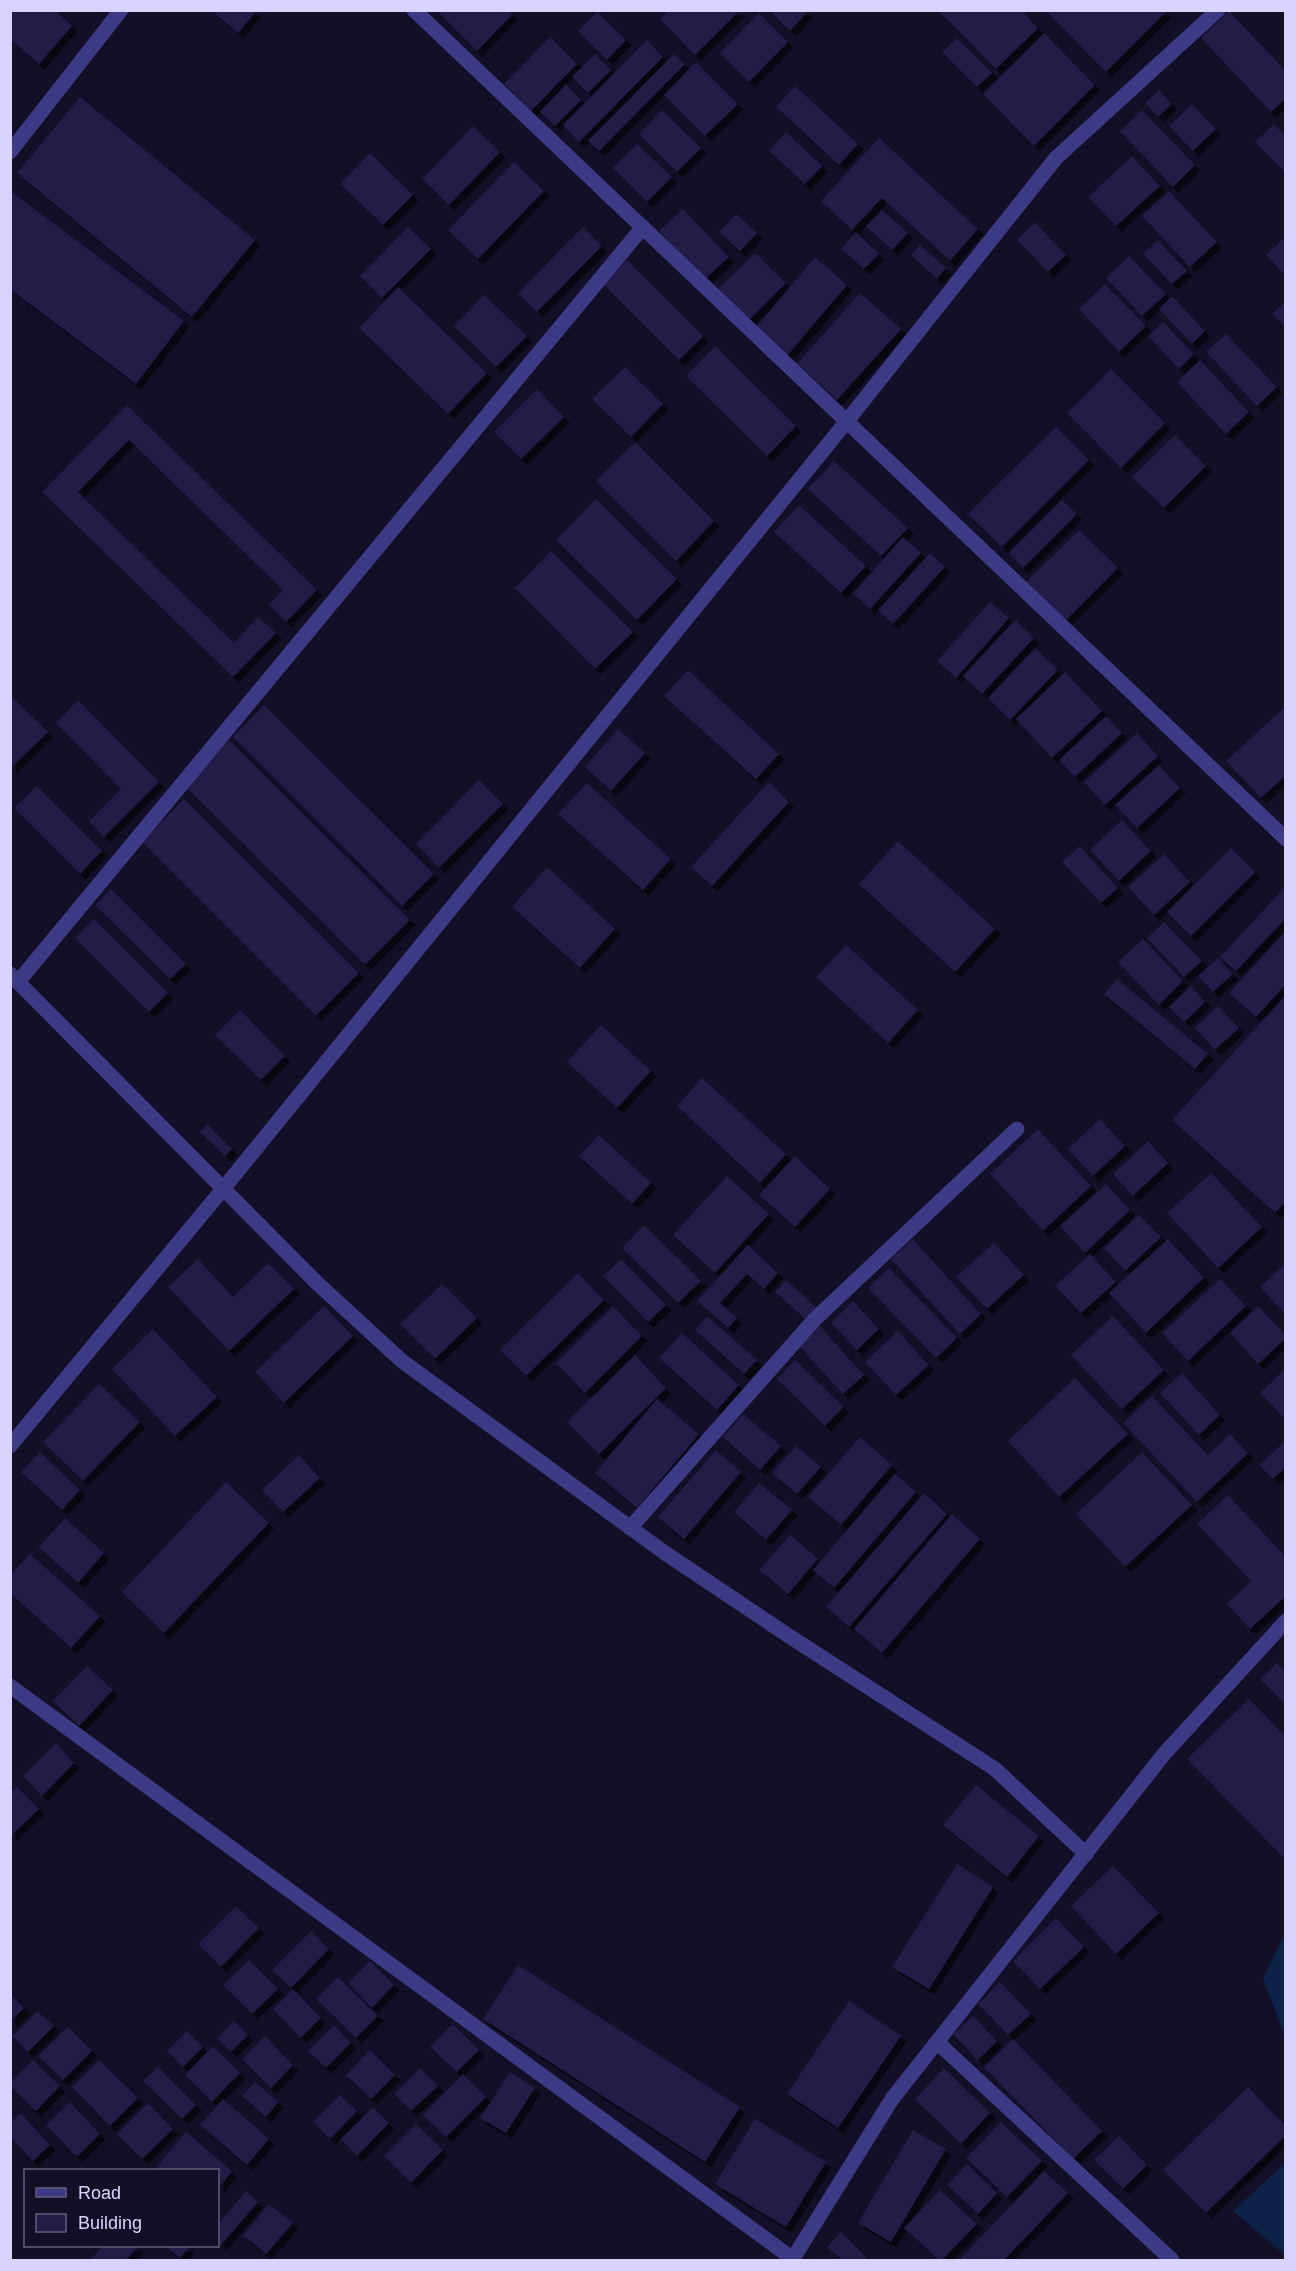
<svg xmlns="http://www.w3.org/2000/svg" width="1296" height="2271" viewBox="0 0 1296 2271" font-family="Arial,sans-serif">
<defs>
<filter id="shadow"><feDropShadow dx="5.5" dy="5.5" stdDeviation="0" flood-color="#0009"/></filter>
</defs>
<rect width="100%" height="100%" fill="#130f26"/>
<g fill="#0c2248">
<path d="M1285 1933V2037L1263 1979Z"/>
<path d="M1285 2163V2255L1233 2211Z"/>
</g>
<g fill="#241b47" filter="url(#shadow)">
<path d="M10 10H55L72 26 39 64 10 39Z"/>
<path d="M211 10H257L238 33Z"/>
<path d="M436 10H508L512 15 477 51Z"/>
<path d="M669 10H740L695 55 660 19Z"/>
<path d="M769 10H809L790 31Z"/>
<path d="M938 10H1021L1038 28 996 69Z"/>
<path d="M1045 10H1168L1106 72Z"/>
<path d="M1229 11 1286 71V98L1271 112 1201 38Z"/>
<path d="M597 12 626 40 607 60 578 31Z"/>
<path d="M759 13 788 42 749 82 720 53Z"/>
<path d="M1044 33 1095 85 1034 146 983 94Z"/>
<path d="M550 37 577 64 531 111 504 84Z"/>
<path d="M957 38 992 73 977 87 942 52Z"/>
<path d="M647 40 663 57 579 142 563 125Z"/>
<path d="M595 54 611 70 588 93 572 77Z"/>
<path d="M674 54 685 64 599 151 588 141Z"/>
<path d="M696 62 738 104 705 136 664 95Z"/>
<path d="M566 84 581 100 555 126 540 112Z"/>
<path d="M795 86 858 144 839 165 776 107Z"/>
<path d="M1159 90 1172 104 1158 117 1145 103Z"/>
<path d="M80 97 255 240 192 317 17 173Z"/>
<path d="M1192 104 1216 129 1193 151 1169 126Z"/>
<path d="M662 110 701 148 677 172 639 134Z"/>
<path d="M1142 110 1195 165 1173 187 1120 131Z"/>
<path d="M1274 124 1286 136V173L1255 142Z"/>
<path d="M473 126 500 152 449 205 422 179Z"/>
<path d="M786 132 822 166 805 184 769 151Z"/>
<path d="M879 138 978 229 950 261 882 198 852 230 821 201Z"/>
<path d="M637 144 672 177 647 202 613 168Z"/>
<path d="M370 153 413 195 383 225 340 184Z"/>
<path d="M1132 156 1160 186 1116 226 1088 197Z"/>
<path d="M514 162 544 191 478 259 448 230Z"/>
<path d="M10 191 184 321 136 384 10 289Z"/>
<path d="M1169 191 1217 242 1190 267 1142 216Z"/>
<path d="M683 209 729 257 704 280 659 231Z"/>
<path d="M882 210 908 233 892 250 866 226Z"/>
<path d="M736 214 757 233 740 251 719 232Z"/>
<path d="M1035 222 1066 255 1048 272 1017 240Z"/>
<path d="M408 227 431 249 382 298 360 276Z"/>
<path d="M583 227 602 246 537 312 518 293Z"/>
<path d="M856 232 879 254 864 269 841 249Z"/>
<path d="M1286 236V276L1266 255Z"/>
<path d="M1158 240 1187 271 1172 284 1143 254Z"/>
<path d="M920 245 946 268 937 279 911 255Z"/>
<path d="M755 253 786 283 746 323 715 292Z"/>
<path d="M1129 256 1166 294 1142 316 1106 278Z"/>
<path d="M815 257 847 285 785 358 753 331Z"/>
<path d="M627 260 703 336 679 360 603 284Z"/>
<path d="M1105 284 1146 326 1119 352 1079 309Z"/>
<path d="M398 287 487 373 448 414 359 328Z"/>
<path d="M860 293 901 329 837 400 797 364Z"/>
<path d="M484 295 527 336 496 367 454 326Z"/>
<path d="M1172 296 1205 331 1192 344 1159 309Z"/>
<path d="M1286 301V328L1272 314Z"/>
<path d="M1163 322 1194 354 1179 369 1148 336Z"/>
<path d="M1226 334 1277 387 1257 406 1206 352Z"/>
<path d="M715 346 796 426 767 456 686 376Z"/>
<path d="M1200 360 1249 412 1226 434 1177 382Z"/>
<path d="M625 367 663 404 631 437 592 399Z"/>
<path d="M1111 369 1165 423 1121 468 1067 413Z"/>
<path d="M537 389 564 417 521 459 494 432Z"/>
<path d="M127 405 317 590 286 622 269 605 283 590 129 440 78 492 234 643 258 617 276 633 233 677 42 492Z"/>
<path d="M1056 427 1089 460 1002 547 968 514Z"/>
<path d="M1175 435 1206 466 1164 508 1132 477Z"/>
<path d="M635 442 714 521 676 561 596 481Z"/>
<path d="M834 461 908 528 881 556 808 489Z"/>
<path d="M596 499 677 579 637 620 556 540Z"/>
<path d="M1062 500 1077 514 1023 568 1009 553Z"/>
<path d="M799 505 866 566 841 593 774 532Z"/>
<path d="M1079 530 1118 568 1064 622 1026 582Z"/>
<path d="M903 537 921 553 870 609 853 593Z"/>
<path d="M551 551 633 632 595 669 515 588Z"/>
<path d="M930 553 945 567 893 624 878 610Z"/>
<path d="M990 602 1009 618 956 678 937 661Z"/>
<path d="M1015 620 1034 638 982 694 963 676Z"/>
<path d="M1035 648 1058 670 1010 720 988 698Z"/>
<path d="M688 670 779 754 756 779 664 696Z"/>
<path d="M1065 672 1102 711 1052 758 1016 719Z"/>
<path d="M10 695 48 732 10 769Z"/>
<path d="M78 700 159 782 104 837 89 821 121 789 56 723Z"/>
<path d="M264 705 434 874 402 906 233 737Z"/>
<path d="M1286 706V775L1261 798 1226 761Z"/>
<path d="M1106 716 1122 733 1075 777 1059 760Z"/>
<path d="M618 729 645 753 611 791 585 767Z"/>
<path d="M1137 733 1158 756 1105 805 1084 782Z"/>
<path d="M229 740 410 920 365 965 184 785Z"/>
<path d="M1159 765 1180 788 1137 828 1115 805Z"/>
<path d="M479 780 503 804 439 868 416 844Z"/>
<path d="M769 782 789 802 712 886 691 867Z"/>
<path d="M587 783 671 859 643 890 558 814Z"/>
<path d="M37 786 102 851 80 874 14 808Z"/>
<path d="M184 799 359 973 316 1016 142 842Z"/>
<path d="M1122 820 1151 851 1119 881 1090 850Z"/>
<path d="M898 841 995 929 955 972 859 884Z"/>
<path d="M1080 846 1118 888 1101 903 1062 862Z"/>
<path d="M1231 848 1255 872 1191 936 1167 912Z"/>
<path d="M1164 854 1190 882 1154 915 1128 887Z"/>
<path d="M547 867 615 929 580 968 512 907Z"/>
<path d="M1286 886V918L1236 971 1220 957Z"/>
<path d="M111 889 186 964 170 979 95 905Z"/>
<path d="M94 919 168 993 149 1012 75 938Z"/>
<path d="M1164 922 1202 961 1184 977 1147 938Z"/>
<path d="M1286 931V984L1256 1017 1229 993Z"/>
<path d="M1143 939 1183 981 1159 1005 1118 962Z"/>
<path d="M846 945 918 1010 888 1043 816 977Z"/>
<path d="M1218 958 1233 974 1213 992 1198 976Z"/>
<path d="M1117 979 1208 1054 1195 1069 1104 994Z"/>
<path d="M1191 986 1205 1002 1184 1022 1169 1007Z"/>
<path d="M1286 995V1201L1275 1213 1172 1120Z"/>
<path d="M1218 1006 1239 1028 1215 1050 1195 1028Z"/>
<path d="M240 1010 285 1056 261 1080 215 1035Z"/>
<path d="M601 1025 651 1071 617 1108 567 1062Z"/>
<path d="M702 1078 786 1154 760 1183 677 1106Z"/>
<path d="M1100 1119 1125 1146 1093 1176 1068 1149Z"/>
<path d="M207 1124 232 1149 225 1156 200 1132Z"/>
<path d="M1038 1129 1091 1186 1043 1231 990 1174Z"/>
<path d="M599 1135 651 1183 632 1204 579 1156Z"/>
<path d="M1148 1141 1168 1163 1133 1196 1113 1174Z"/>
<path d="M795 1156 830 1189 795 1227 759 1195Z"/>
<path d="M1211 1173 1262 1227 1218 1268 1167 1213Z"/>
<path d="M727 1176 769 1214 715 1273 673 1235Z"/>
<path d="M1106 1184 1130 1210 1085 1253 1060 1226Z"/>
<path d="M1139 1215 1161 1237 1125 1271 1104 1248Z"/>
<path d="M644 1225 701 1281 678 1303 622 1248Z"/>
<path d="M913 1239 981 1314 960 1334 891 1259Z"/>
<path d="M1168 1239 1204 1278 1146 1333 1109 1293Z"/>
<path d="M994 1243 1024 1275 987 1309 956 1277Z"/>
<path d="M748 1245 778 1273 764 1289 747 1274 720 1303 737 1318 728 1328 697 1301Z"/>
<path d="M1090 1254 1116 1282 1081 1313 1055 1286Z"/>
<path d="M198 1259 233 1297 268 1263 294 1289 229 1351 168 1287Z"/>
<path d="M621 1259 666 1305 648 1322 603 1276Z"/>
<path d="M1286 1263V1315L1260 1287Z"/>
<path d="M889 1268 957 1338 936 1358 868 1288Z"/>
<path d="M578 1273 604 1300 526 1376 500 1350Z"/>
<path d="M1220 1279 1246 1306 1188 1361 1162 1333Z"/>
<path d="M786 1280 816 1307 805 1319 775 1292Z"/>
<path d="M442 1284 477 1318 435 1359 400 1324Z"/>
<path d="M853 1301 879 1329 857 1350 831 1323Z"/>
<path d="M324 1306 353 1336 284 1403 255 1372Z"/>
<path d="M613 1306 642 1336 585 1393 556 1363Z"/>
<path d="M1258 1306 1286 1335V1338L1258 1364 1230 1333Z"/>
<path d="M707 1316 757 1360 744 1374 695 1330Z"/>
<path d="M1113 1316 1164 1370 1122 1409 1071 1355Z"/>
<path d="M820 1326 864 1375 843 1394 799 1346Z"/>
<path d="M153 1329 217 1397 175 1436 112 1369Z"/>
<path d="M898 1331 929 1365 896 1395 865 1362Z"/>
<path d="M682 1333 739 1385 717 1410 659 1358Z"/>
<path d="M635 1355 666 1388 599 1454 567 1422Z"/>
<path d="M795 1360 844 1407 825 1426 777 1379Z"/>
<path d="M1286 1368V1420L1260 1393Z"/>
<path d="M1182 1373 1220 1415 1199 1435 1160 1393Z"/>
<path d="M1075 1378 1128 1434 1059 1497 1008 1441Z"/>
<path d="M99 1384 140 1422 83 1481 43 1442Z"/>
<path d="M1152 1396 1208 1455 1230 1434 1248 1453 1197 1502 1123 1423Z"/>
<path d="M657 1399 699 1434 637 1508 595 1473Z"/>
<path d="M743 1414 781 1446 760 1470 723 1437Z"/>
<path d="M860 1437 892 1465 841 1525 808 1497Z"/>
<path d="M1284 1442 1286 1467 1273 1479 1259 1465Z"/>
<path d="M796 1446 821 1467 797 1494 772 1473Z"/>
<path d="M716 1450 741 1472 684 1539 658 1517Z"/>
<path d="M40 1452 80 1490 62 1510 21 1472Z"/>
<path d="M1142 1452 1192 1505 1125 1567 1076 1514Z"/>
<path d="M299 1455 320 1478 283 1512 262 1490Z"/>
<path d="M895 1474 916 1492 834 1588 813 1570Z"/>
<path d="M226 1482 269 1523 164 1633 122 1592Z"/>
<path d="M759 1483 792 1510 766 1540 734 1512Z"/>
<path d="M924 1493 947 1514 849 1627 826 1607Z"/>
<path d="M1228 1495 1286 1557V1596L1250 1629 1227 1604 1251 1581 1197 1524Z"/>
<path d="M952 1514 980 1539 882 1653 854 1629Z"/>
<path d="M65 1518 104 1553 78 1583 39 1547Z"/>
<path d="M790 1535 818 1559 788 1594 759 1570Z"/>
<path d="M30 1554 100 1616 71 1648 10 1593V1575Z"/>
<path d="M1277 1663 1286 1672V1705L1260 1679Z"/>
<path d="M87 1666 113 1690 79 1726 53 1701Z"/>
<path d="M1249 1699 1286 1737V1860L1187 1759Z"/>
<path d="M56 1743 74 1763 42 1796 23 1776Z"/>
<path d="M976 1785 1039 1836 1007 1877 943 1825Z"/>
<path d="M17 1787 39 1809 10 1837V1793Z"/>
<path d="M957 1864 993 1887 929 1989 892 1967Z"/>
<path d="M1113 1866 1159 1913 1116 1954 1071 1906Z"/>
<path d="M236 1906 259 1928 221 1967 198 1944Z"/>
<path d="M1056 1918 1084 1947 1040 1989 1013 1961Z"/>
<path d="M311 1931 329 1949 291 1988 272 1970Z"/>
<path d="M249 1960 278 1989 252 2014 223 1985Z"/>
<path d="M370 1961 394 1985 372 2008 348 1983Z"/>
<path d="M518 1965 740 2107 705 2162 483 2019Z"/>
<path d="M338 1977 378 2016 356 2038 316 1999Z"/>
<path d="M1000 1982 1031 2014 1008 2035 978 2004Z"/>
<path d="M293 1989 321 2018 301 2038 273 2009Z"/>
<path d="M10 1994 24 2008 10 2022Z"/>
<path d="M849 2001 901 2036 838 2128 787 2094Z"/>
<path d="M37 2011 54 2026 28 2052 12 2036Z"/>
<path d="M973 2016 997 2041 978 2060 953 2034Z"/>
<path d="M234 2021 248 2035 231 2052 217 2038Z"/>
<path d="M453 2024 479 2050 457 2072 430 2047Z"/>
<path d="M334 2025 351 2043 326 2068 308 2051Z"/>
<path d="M68 2027 92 2051 63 2080 38 2056Z"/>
<path d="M187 2031 203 2047 183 2067 167 2051Z"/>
<path d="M265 2036 293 2065 271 2088 242 2059Z"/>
<path d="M1013 2039 1102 2131 1073 2159 984 2067Z"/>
<path d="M213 2046 240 2073 212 2102 185 2075Z"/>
<path d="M370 2050 395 2075 371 2099 346 2075Z"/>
<path d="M33 2060 60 2086 36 2111 10 2086V2083Z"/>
<path d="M99 2060 138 2098 110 2126 72 2087Z"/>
<path d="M158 2067 196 2105 182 2119 143 2081Z"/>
<path d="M420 2068 438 2086 411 2111 394 2094Z"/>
<path d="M944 2068 990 2113 961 2144 915 2099Z"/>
<path d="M510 2072 535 2088 506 2133 480 2118Z"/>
<path d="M463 2074 486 2097 446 2137 423 2115Z"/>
<path d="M255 2082 278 2102 266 2117 242 2096Z"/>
<path d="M1248 2087 1286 2126V2135L1206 2213 1163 2170Z"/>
<path d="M340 2095 357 2111 330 2139 313 2122Z"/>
<path d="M223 2099 269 2139 247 2165 200 2125Z"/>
<path d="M70 2102 100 2134 77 2157 46 2125Z"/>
<path d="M148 2103 173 2129 142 2159 117 2134Z"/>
<path d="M373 2107 389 2123 357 2156 341 2139Z"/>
<path d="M21 2113 50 2145 33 2161 10 2137V2123Z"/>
<path d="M755 2119 826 2162 786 2227 715 2184Z"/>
<path d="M1001 2122 1042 2161 1007 2197 966 2158Z"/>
<path d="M416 2124 443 2150 411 2183 384 2156Z"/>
<path d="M913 2130 946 2149 891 2242 858 2223Z"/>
<path d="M186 2132 232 2171 218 2189V2170H154Z"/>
<path d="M1119 2136 1147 2165 1123 2189 1094 2160Z"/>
<path d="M967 2164 997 2193 978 2214 947 2185Z"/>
<path d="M1044 2171 1068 2193 1004 2260H959Z"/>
<path d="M940 2190 977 2224 942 2260H939L904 2228Z"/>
<path d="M246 2191 258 2202 221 2245 218 2242V2224Z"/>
<path d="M269 2204 293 2223 266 2254 243 2235Z"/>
<path d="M841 2232 868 2259 867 2260H842L827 2247Z"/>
<path d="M103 2246H139L126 2260H90Z"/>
<path d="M165 2246H190L180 2258Z"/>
</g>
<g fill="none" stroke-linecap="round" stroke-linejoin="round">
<g stroke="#3d3a85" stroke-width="15">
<path d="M414 10 1286 839"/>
<path d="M10 152 121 10"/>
<path d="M10 974 317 1283 402 1361 665 1553 789 1636 995 1769 1086 1854"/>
<path d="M18 982 643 227"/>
<path d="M10 1446 223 1189 847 421 1056 158 1218 10"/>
<path d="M630 1528 815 1319 1017 1129"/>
<path d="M10 1686 793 2259"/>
<path d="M937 2042 1172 2260"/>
<path d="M792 2260 892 2099 1164 1754 1286 1621"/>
</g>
</g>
<rect width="1296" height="2271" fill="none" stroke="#d9d4ff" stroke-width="24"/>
<rect x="24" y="2169" width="195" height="78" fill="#130f26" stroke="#625e7d" stroke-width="1.5"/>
<rect x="36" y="2188" width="30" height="9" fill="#3d3a85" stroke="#625e7d" stroke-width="1.5"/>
<text x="78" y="2199" font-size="18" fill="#d9d4ff">Road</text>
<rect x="36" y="2214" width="30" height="18" fill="#241b47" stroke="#625e7d" stroke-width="1.5"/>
<text x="78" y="2229" font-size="18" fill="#d9d4ff">Building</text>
</svg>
